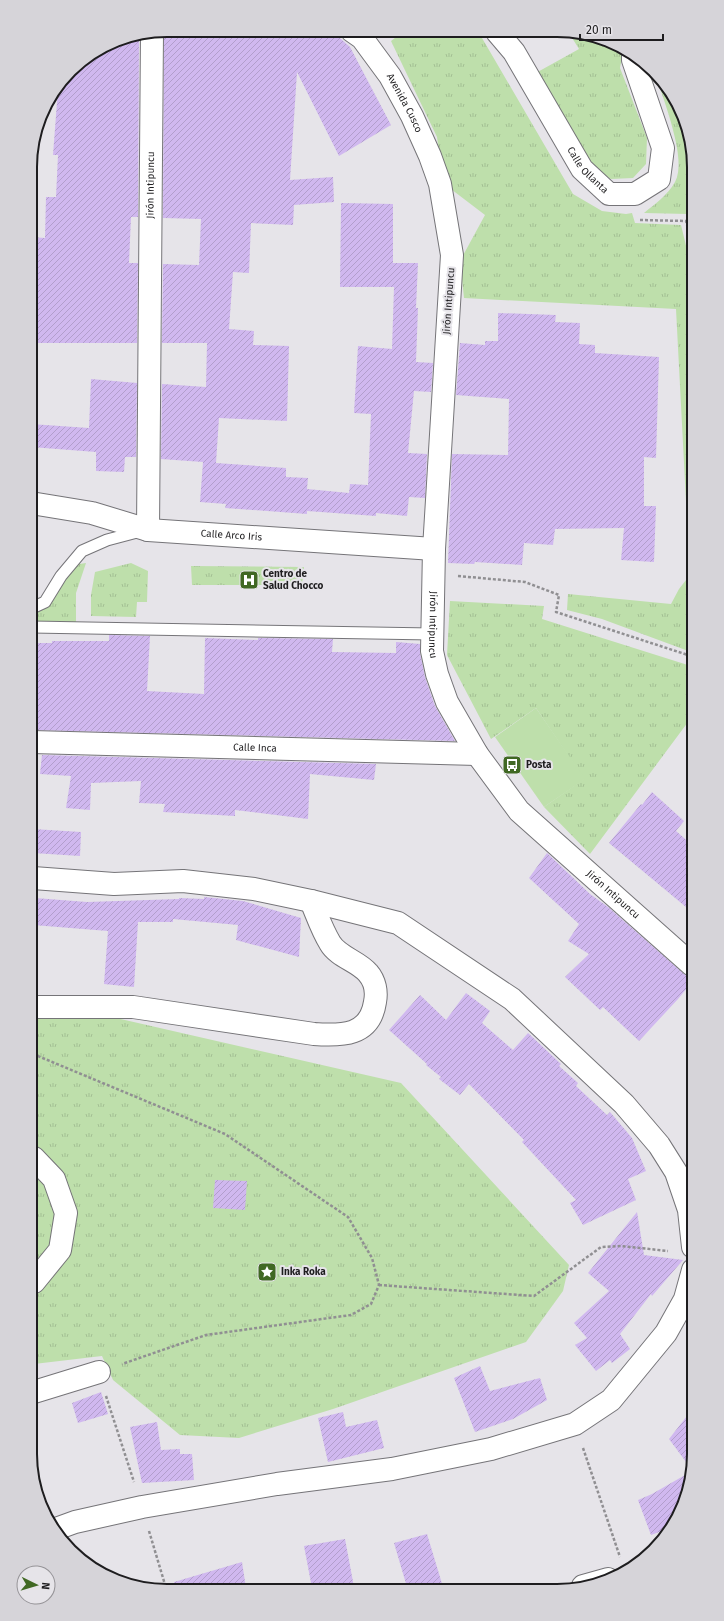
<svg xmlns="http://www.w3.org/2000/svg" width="724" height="1621" viewBox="0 0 724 1621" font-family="'Fira Sans',sans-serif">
<defs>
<pattern id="grass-tufts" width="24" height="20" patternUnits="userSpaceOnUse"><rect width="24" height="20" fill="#bedfab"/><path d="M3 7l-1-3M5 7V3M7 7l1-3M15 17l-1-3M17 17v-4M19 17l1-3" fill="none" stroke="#a3bf93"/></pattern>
<pattern id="building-hatch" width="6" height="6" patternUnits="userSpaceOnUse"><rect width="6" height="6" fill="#d0b8ef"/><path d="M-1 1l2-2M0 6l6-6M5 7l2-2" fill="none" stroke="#b29ecc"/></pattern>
</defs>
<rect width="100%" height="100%" fill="#e6e4e9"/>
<g fill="url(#grass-tufts)">
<path d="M404 31 474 32 482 38 573 194 602 211 626 214 632 213 635 223 681 225 690 262 691 652 602 619 567 610 568 594 671 604 679 589 686 580 689 559 676 309 464 298 460 261 485 215 443 183 437 137 391 41Z"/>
<path d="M569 33H584L623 52 620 68 647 138 646 164 633 178 611 179 595 170 534 74 579 49Z"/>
<path d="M656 75 676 98 689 131 690 219 688 214 644 213C656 203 667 196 675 182 688 160 663 100 656 75Z"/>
<path d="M86 563 76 593V625H32V610L73 565Z"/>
<path d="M131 563 148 571 147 602H137L136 617 91 616V595L95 572Z"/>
<path d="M191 566 304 567 302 585H192Z"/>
<path d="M450 601 544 606 542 619 691 666V718L590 854 544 807 584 779 536 708 491 739 447 655Z"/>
<path d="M33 999 401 1083 569 1265 563 1291 526 1342 333 1409 239 1438 180 1435 113 1380 102 1356 34 1364Z"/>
</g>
<path fill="#bedfab" d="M536 708 585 779 544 807 495 737Z"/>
<g fill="url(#building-hatch)">
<path d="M332 31 350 47 391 125 339 156 297 72 290 180 333 177 334 202 294 205 293 225 251 223 249 273 233 272 229 329 254 331 253 345 289 346 287 421 219 418 216 463 286 468V477L308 478 307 489 349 493 350 484 368 485 371 414 354 413 358 346 392 349 394 287H340L341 203 393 204V263H418L416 308H418L416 362 433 363 431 392 414 391 408 453 427 454 425 498 409 497 407 516 376 513V516L307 511V514L225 508 226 504 200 502 203 462 161 459 162 384 206 387 207 343H162L163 264 199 265 201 219 163 218 164 35H196V32Z"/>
<path d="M139 35 138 217H131L129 263H138L137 343H31V237L45 238 46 197H56L58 155H53L58 89 76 64 115 40Z"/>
<path d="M498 313 556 315 555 322 580 323 579 344 595 345V353L659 357 656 458 644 457V506H656L654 562 621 560 624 528 555 529 553 545 524 543 522 565 475 562 474 564 448 563 452 454 508 455 509 399 456 395 460 343 485 345V341H498Z"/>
<path d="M91 379 137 383 136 457H125L124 472 96 471V452L31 447V424L89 428Z"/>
<path d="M109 635 150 636 147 691 204 694 205 638 258 640V638L333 639 332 652 396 653V642L420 644V653L425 677 435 706 455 741 32 730V643H52V641H109Z"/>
<path d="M42 755 376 764 374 780 310 774 308 819 235 810V816L163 812 165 804 139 803 141 781 91 783 90 810 66 808 71 776 40 774Z"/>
<path d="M652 792 684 821 676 831 692 845V912L609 843 641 804 642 805Z"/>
<path d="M33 829 81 832 80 856 33 853Z"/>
<path d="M547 853 590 894 608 907 684 974 692 980V982L678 999 639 1041 603 1007 600 1010 565 977 589 954 568 941 579 924 529 878Z"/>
<path d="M204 897 243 901 301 918 299 957 236 940 238 925 173 919V922H138L134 987 104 984 108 931 33 925 35 898 87 902 179 899V898L204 899Z"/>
<path d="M466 993 490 1011 482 1023 513 1050 528 1033 561 1064 559 1066 578 1083 576 1086 607 1115 610 1112 632 1138 646 1171 628 1179 636 1200 583 1225 570 1203 576 1200 522 1142 524 1140 469 1084 460 1095 439 1079 441 1077 426 1065 427 1064 389 1030 420 995 446 1020Z"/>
<path d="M215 1180 247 1181 245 1210 213 1208Z"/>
<path d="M637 1212 644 1255 683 1260 652 1296 651 1294 620 1334 630 1349 612 1363 610 1360 596 1371 575 1345 587 1338 574 1323 609 1291 588 1273Z"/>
<path d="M480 1366 490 1391 540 1378 547 1400 513 1419 475 1432 454 1378Z"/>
<path d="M101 1392 108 1414 78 1423 72 1403Z"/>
<path d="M694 1407V1463L692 1470 669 1439Z"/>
<path d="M343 1412 346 1427 377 1420 384 1448 328 1462 318 1418Z"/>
<path d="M157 1422 161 1450 180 1449V1454H192L194 1480 142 1483 130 1427Z"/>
<path d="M692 1471 683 1507 670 1528 651 1535 638 1500 652 1494Z"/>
<path d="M427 1534 443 1587H407L394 1543Z"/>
<path d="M345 1539 354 1587 312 1588 304 1546Z"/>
<path d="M242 1562 246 1588H175L174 1582Z"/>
</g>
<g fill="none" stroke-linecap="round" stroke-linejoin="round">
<defs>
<g id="lane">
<path d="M32 608 45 602 61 576 82 551 107 540 141 531"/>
<path d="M32 627 432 634"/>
</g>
<g id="street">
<path id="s1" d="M352 31 362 38 390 76 412 116 430 156 440 184 452 255 434 549 432 651 437 674 447 702 477 754 519 811 692 965"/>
<path id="s2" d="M497 32 514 52 582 169 609 194H635L659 179 663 148 633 60V57"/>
<path id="s3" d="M31 503 92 513 148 530 434 549"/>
<path id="s4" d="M148 530 152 33"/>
<path id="s5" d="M32 742 477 754"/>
<path d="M33 878 114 884 183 881 254 889 311 901 398 923 512 999 624 1104 659 1145 676 1172 689 1210 693 1247"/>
<path d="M33 1007H133L314 1034C342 1036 370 1036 375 1002 377 992 375 981 368 973 358 961 338 957 330 943 322 930 317 915 311 901"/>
<path d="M34 1158 54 1179 66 1213 60 1250 34 1282"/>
<path d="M34 1392 99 1372"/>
<path d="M53 1530 75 1522 142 1507 277 1484 392 1469 491 1449 575 1424 611 1400 666 1333 685 1299 693 1270"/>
<path d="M583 1586 608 1579"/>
</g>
</defs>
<use href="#lane" stroke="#757478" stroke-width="13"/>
<use href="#street" stroke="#757478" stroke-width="24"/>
<g stroke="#908f92" stroke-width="2.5" stroke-dasharray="3 2" stroke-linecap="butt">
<path d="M640 220 686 221 690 236"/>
<path d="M458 576 525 582 559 595 556 612 691 656"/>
<path d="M33 1054 225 1134 348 1217 372 1258 379 1285 371 1304 351 1315 206 1335 122 1364"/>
<path d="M379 1285 534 1296 601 1247 621 1246 668 1251"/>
<path d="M687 1348 693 1352"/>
<path d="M106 1396 134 1482"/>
<path d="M583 1448 620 1557"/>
<path d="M149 1531 166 1588"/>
</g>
<use href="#lane" stroke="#fff" stroke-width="11"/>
<use href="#street" stroke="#fff" stroke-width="22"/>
</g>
<defs>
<symbol id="hospital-square" viewBox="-11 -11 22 22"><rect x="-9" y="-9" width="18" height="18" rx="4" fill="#406823" stroke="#e6e4e9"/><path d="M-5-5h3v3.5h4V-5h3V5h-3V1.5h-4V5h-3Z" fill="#fff"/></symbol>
<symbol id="bus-square" viewBox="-11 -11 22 22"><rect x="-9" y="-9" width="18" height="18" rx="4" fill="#406823" stroke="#e6e4e9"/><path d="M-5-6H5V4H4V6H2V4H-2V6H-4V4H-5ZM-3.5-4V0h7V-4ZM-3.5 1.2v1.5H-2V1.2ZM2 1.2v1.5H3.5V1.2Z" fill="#fff"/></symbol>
<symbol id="sight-square" viewBox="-11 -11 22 22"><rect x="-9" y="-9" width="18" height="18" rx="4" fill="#406823" stroke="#e6e4e9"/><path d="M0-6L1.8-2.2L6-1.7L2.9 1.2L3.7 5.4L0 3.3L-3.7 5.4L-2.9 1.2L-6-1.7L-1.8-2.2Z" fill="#fff"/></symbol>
</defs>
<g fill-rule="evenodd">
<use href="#hospital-square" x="238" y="569" width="22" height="22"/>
<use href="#bus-square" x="501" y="754" width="22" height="22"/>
<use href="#sight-square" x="256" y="1261" width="22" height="22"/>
</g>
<g text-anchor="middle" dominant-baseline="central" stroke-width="4" stroke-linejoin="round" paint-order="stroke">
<g font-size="10" fill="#1e1d1f" stroke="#e6e4e9">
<text stroke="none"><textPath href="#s1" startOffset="90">Avenida Cusco</textPath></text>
<text stroke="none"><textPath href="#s2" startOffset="166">Calle Ollanta</textPath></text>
<text stroke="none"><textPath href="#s4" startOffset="345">Jirón Intipuncu</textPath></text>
<text transform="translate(449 301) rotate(-86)">Jirón Intipuncu</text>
<text stroke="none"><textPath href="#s3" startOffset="204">Calle Arco Iris</textPath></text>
<text stroke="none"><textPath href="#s1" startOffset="621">Jirón Intipuncu</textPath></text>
<text stroke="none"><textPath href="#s5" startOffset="223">Calle Inca</textPath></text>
<text stroke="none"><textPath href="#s1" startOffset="957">Jirón Intipuncu</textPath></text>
</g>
<g font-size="10" font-weight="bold" fill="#1e1d1f" stroke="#e6e4e9" text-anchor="start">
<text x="263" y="574">Centro de<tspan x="263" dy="12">Salud Chocco</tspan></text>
<text x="526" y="765">Posta</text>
<text x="281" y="1272">Inka Roka</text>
</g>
</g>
<path d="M0 0H724V1621H0ZM167 37H557A130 130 0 0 1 687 167V1454A130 130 0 0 1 557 1584H167A130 130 0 0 1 37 1454V167A130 130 0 0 1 167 37Z" fill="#d6d4d9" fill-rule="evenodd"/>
<path fill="none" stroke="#1e1d1f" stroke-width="2" d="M167 37H557A130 130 0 0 1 687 167V1454A130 130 0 0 1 557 1584H167A130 130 0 0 1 37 1454V167A130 130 0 0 1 167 37Z"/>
<g transform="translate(36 1585) rotate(95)"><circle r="19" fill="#e6e4e9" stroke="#969498"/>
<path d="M0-3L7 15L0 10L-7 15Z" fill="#406823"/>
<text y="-6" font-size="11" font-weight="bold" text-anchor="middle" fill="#1e1d1f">N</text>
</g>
<path d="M580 34v6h83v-6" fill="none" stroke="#1e1d1f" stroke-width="2"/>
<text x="586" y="34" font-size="12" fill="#1e1d1f" stroke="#e6e4e9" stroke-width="3" paint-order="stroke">20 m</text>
</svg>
